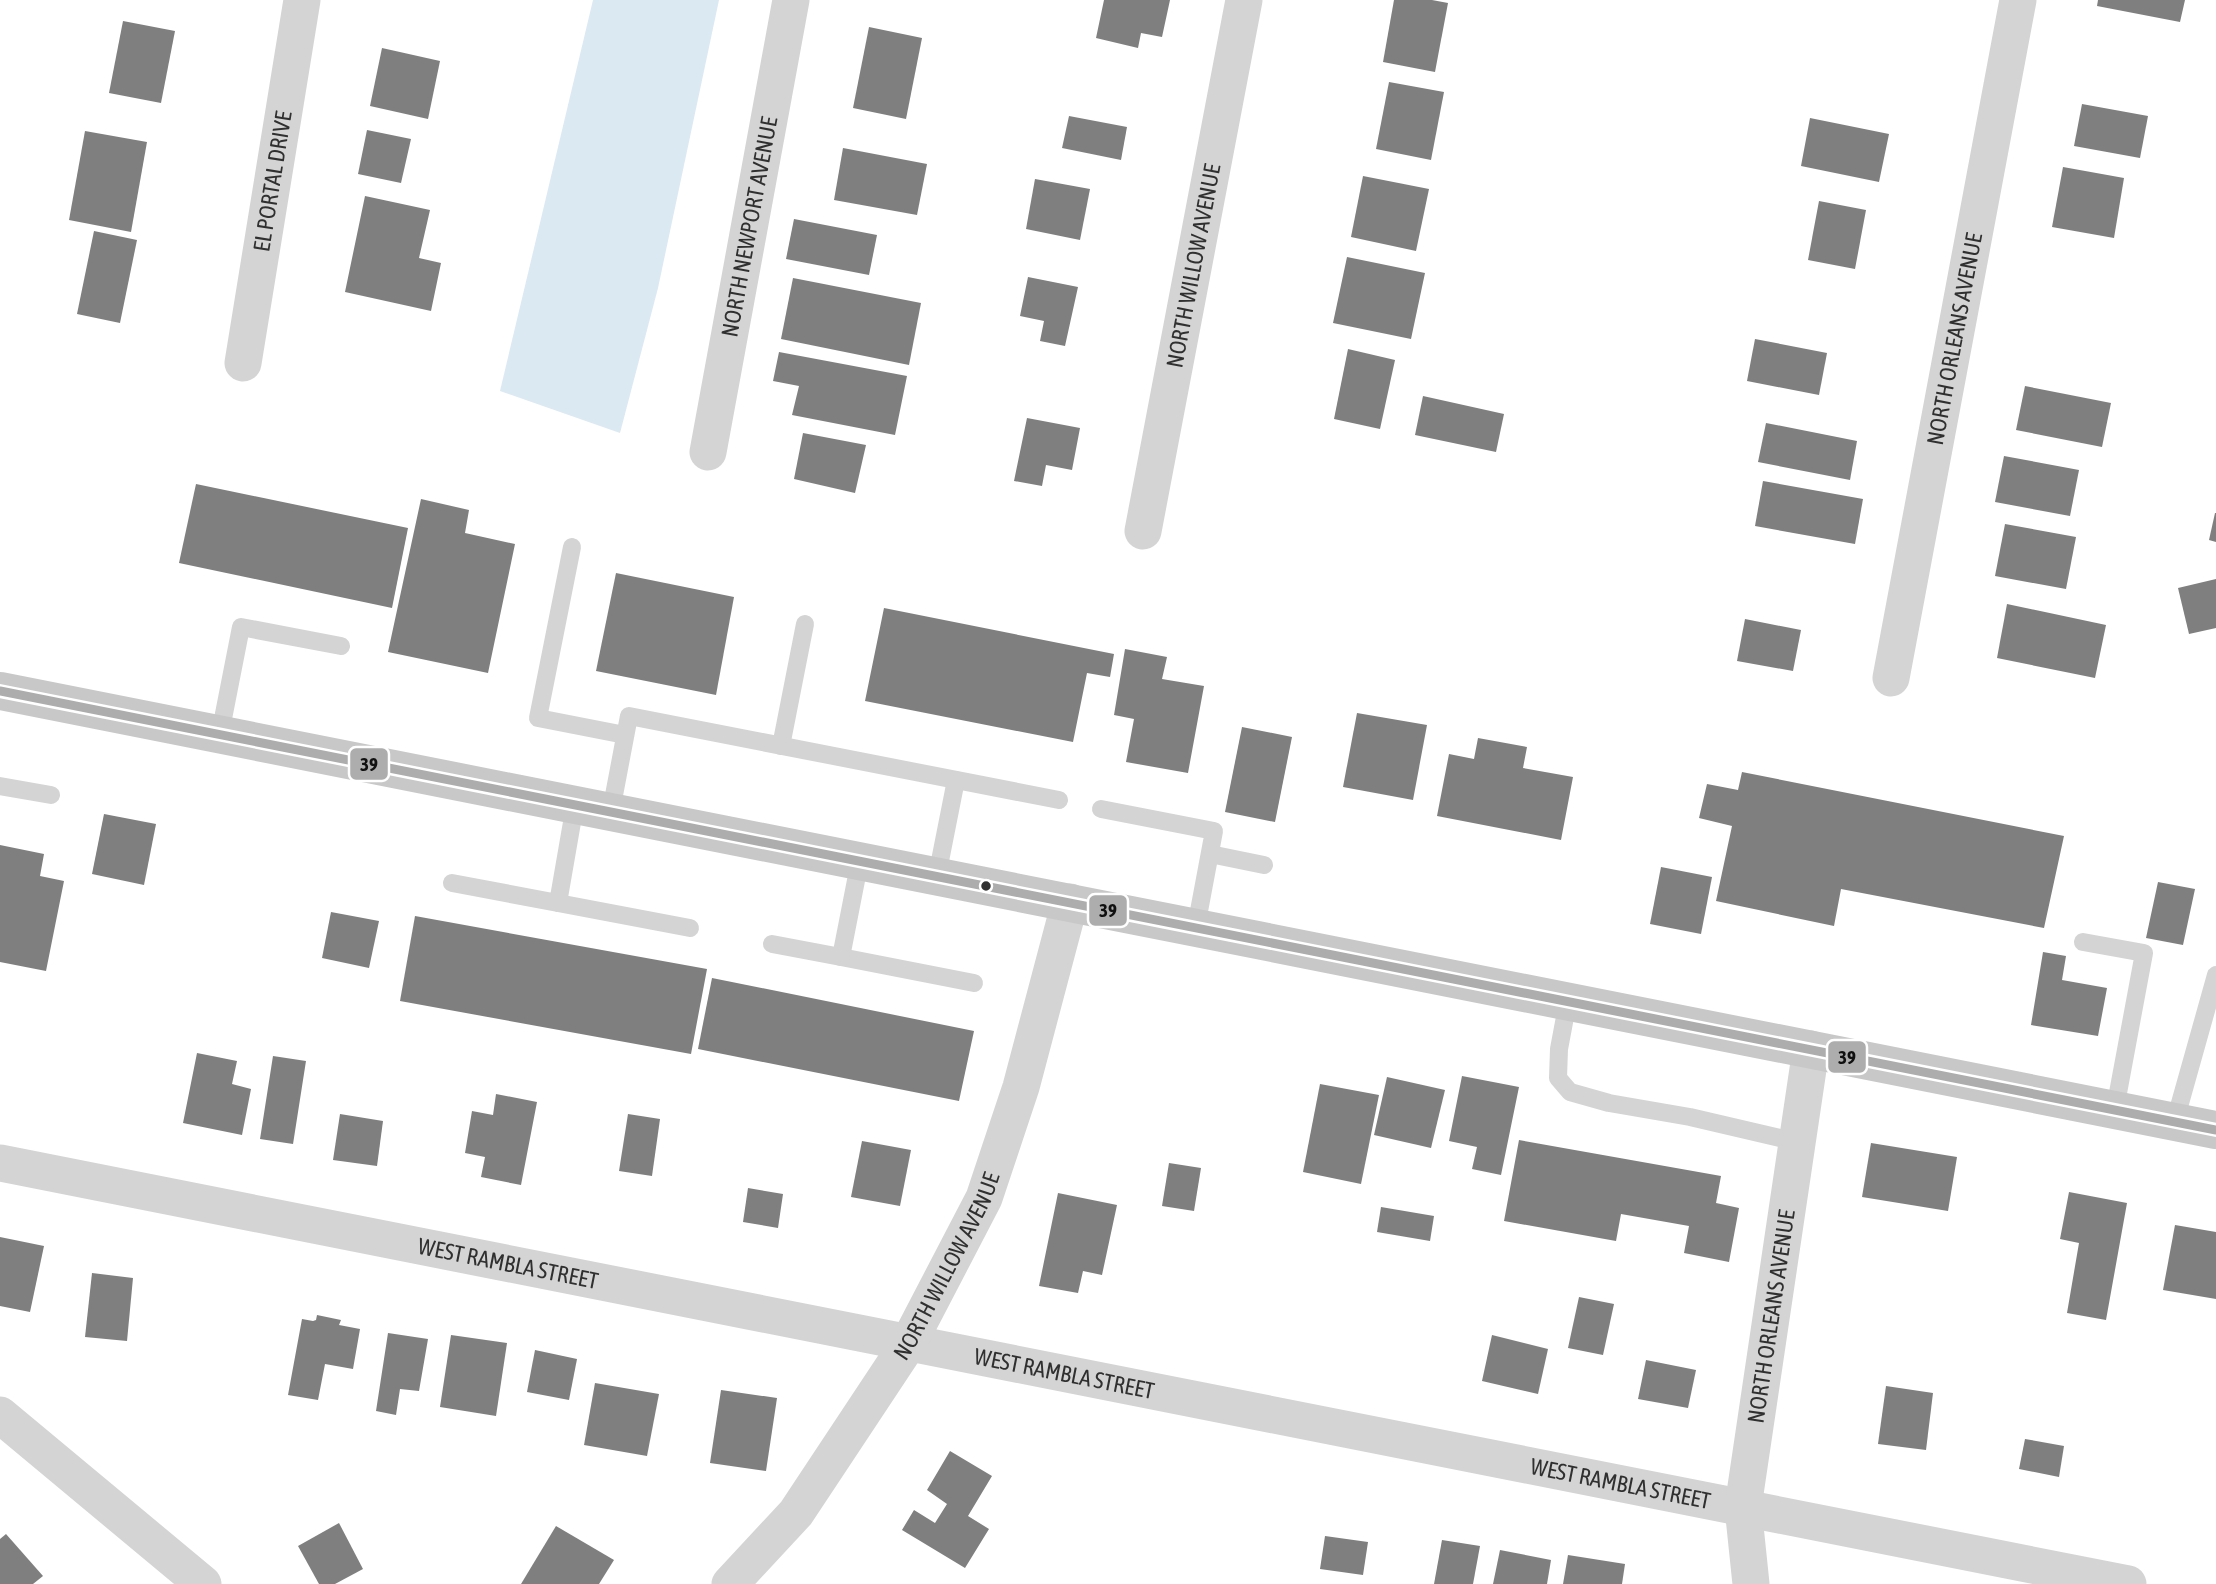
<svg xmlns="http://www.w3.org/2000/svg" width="2216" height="1584" viewBox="0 0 2216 1584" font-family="'Asap Condensed',sans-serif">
<rect width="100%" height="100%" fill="#fff"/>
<path fill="#dbe9f2" d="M593 0H719L658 288 620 433 500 391Z"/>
<g fill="#7f7f7f">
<path d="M1104 0H1170L1162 37 1141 33 1138 48 1096 38Z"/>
<path d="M1394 0H1432L1448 3 1435 72 1383 62Z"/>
<path d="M2098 0H2185L2180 22 2097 6Z"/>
<path d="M123 21 175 31 161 103 109 93Z"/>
<path d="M869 27 922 38 906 119 853 108Z"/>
<path d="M382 48 440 61 428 119 370 106Z"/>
<path d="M1389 82 1444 92 1431 160 1376 149Z"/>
<path d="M2082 104 2148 116 2140 158 2074 146Z"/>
<path d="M1069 116 1127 127 1121 160 1062 148Z"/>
<path d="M1810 118 1889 134 1879 182 1801 166Z"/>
<path d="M367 130 411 139 401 183 358 174Z"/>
<path d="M85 131 147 142 131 232 69 220Z"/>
<path d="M843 148 927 164 917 215 834 200Z"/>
<path d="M2063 167 2124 178 2114 238 2052 227Z"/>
<path d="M1363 176 1429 189 1416 251 1351 237Z"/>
<path d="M1035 179 1090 189 1080 240 1026 229Z"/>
<path d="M365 196 430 210 419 258 441 263 431 311 345 292Z"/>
<path d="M1819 201 1866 210 1855 269 1808 260Z"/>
<path d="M794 219 877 235 869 275 786 259Z"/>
<path d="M94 231 137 240 120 323 77 314Z"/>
<path d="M1347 257 1425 273 1411 339 1333 323Z"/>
<path d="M1028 277 1078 287 1065 346 1040 341 1044 321 1020 316Z"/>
<path d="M793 278 921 303 909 365 781 339Z"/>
<path d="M1755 339 1827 353 1819 395 1747 381Z"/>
<path d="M1348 349 1395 360 1380 429 1334 419Z"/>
<path d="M779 352 907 376 895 435 792 415 799 386 773 381Z"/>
<path d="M2025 386 2111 403 2102 447 2016 430Z"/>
<path d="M1423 396 1504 414 1496 452 1415 435Z"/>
<path d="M1027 418 1080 428 1072 470 1046 465 1042 486 1014 481Z"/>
<path d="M1766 423 1857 441 1850 480 1758 462Z"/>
<path d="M803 433 866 445 855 493 794 479Z"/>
<path d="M2004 456 2079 470 2070 516 1995 502Z"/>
<path d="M1763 481 1863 499 1855 544 1755 526Z"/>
<path d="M196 484 408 528 392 608 179 563Z"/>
<path d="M421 499 469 510 465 533 515 544 488 673 388 652Z"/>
<path d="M2215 513H2216V542L2209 540Z"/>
<path d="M2005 524 2076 537 2066 589 1995 576Z"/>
<path d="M616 573 734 597 716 695 596 671Z"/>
<path d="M2216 579V628L2189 634 2178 588Z"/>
<path d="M2007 604 2106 625 2095 678 1997 658Z"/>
<path d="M884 608 1114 654 1110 677 1087 673 1073 742 865 701Z"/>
<path d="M1745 619 1801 630 1793 671 1737 661Z"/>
<path d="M1125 649 1167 657 1162 679 1204 686 1188 773 1126 762 1134 719 1114 715Z"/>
<path d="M1357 713 1427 725 1413 800 1343 787Z"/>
<path d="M1242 727 1292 737 1275 822 1225 812Z"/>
<path d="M1478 738 1527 747 1523 768 1573 777 1561 840 1437 816 1449 754 1474 759Z"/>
<path d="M1742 772 2064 836 2044 928 1841 889 1834 926 1716 901 1732 826 1699 818 1707 784 1738 790Z"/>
<path d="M104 814 156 824 144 885 92 874Z"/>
<path d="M0 845 44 854 40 876 64 881 46 971 0 962Z"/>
<path d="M1661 867 1712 877 1701 934 1650 924Z"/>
<path d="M2158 882 2195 889 2183 945 2146 938Z"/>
<path d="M331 912 379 921 369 968 322 958Z"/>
<path d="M415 916 707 969 691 1054 400 1001Z"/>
<path d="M2043 952 2066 956 2062 980 2107 988 2098 1036 2031 1025Z"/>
<path d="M712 978 974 1031 959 1101 698 1049Z"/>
<path d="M197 1053 237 1061 232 1084 251 1089 242 1135 183 1123Z"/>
<path d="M273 1056 306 1061 293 1144 260 1139Z"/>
<path d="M1462 1076 1519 1087 1501 1175 1472 1169 1477 1147 1449 1141Z"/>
<path d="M1387 1077 1445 1090 1431 1148 1374 1135Z"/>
<path d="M1320 1084 1379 1095 1361 1184 1303 1172Z"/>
<path d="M496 1094 537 1102 521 1185 481 1177 485 1157 465 1153 472 1111 493 1115Z"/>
<path d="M340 1114 383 1121 377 1166 333 1160Z"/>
<path d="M628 1114 660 1119 652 1176 619 1171Z"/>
<path d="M1519 1140 1721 1176 1716 1203 1739 1208 1729 1262 1684 1253 1689 1226 1621 1214 1616 1241 1504 1221Z"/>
<path d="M862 1141 911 1150 900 1206 851 1197Z"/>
<path d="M1871 1143 1957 1157 1948 1211 1862 1197Z"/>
<path d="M1169 1163 1201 1168 1194 1211 1162 1206Z"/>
<path d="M748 1188 783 1194 778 1228 743 1222Z"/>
<path d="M2069 1192 2127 1203 2106 1320 2067 1313 2079 1243 2060 1239Z"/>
<path d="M1058 1193 1117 1205 1102 1275 1083 1271 1078 1293 1039 1286Z"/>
<path d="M1381 1207 1434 1216 1430 1241 1377 1232Z"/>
<path d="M2175 1225 2216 1232V1299L2163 1290Z"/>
<path d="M0 1237 44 1246 30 1312 0 1306Z"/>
<path d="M92 1273 133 1278 127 1341 85 1337Z"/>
<path d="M1579 1297 1614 1304 1603 1355 1568 1348Z"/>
<path d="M317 1315 341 1320 339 1325 360 1329 353 1369 325 1364 318 1400 288 1395 302 1319 313 1321 316 1320Z"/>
<path d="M388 1333 428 1339 419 1391 400 1389 396 1415 376 1411Z"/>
<path d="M451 1335 507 1343 496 1416 440 1407Z"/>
<path d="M1492 1335 1548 1349 1538 1394 1482 1381Z"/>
<path d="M535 1350 577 1359 569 1400 527 1392Z"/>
<path d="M1646 1360 1696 1370 1688 1408 1638 1399Z"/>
<path d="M595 1383 659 1394 647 1456 584 1445Z"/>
<path d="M1886 1386 1933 1393 1926 1450 1878 1444Z"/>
<path d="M721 1390 777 1398 766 1471 710 1463Z"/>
<path d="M2025 1439 2064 1446 2059 1477 2019 1469Z"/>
<path d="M950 1451 992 1476 968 1516 989 1529 965 1568 902 1530 914 1510 935 1523 947 1504 927 1490Z"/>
<path d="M339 1523 363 1569 335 1584H319L298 1546Z"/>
<path d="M556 1526 614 1560 599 1584H521Z"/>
<path d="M6 1534 43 1576 33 1584H0V1539Z"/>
<path d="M1325 1536 1368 1542 1363 1575 1320 1569Z"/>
<path d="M1442 1540 1480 1546 1473 1584H1434Z"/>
<path d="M1500 1550 1551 1560 1547 1584H1493Z"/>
<path d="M1568 1555 1625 1564 1622 1584H1563Z"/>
</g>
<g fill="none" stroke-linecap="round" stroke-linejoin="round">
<g stroke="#d4d4d4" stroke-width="18">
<path d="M572 547 538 718 625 735"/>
<path d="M220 734 241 627 341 646"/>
<path d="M781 746 805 624"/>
<path d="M0 786 51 795"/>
<path d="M1101 809 1214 831 1196 927"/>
<path d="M611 811 629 716 1059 800"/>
<path d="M1210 854 1264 865"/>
<path d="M860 860 841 957 974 983"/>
<path d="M937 876 956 780"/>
<path d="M452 883 558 903 575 805"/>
<path d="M558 903 690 928"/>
<path d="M2083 942 2144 953 2115 1109"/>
<path d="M772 944 841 957"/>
<path d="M1568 1001 1559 1049 1558 1078 1570 1092 1609 1103 1690 1117 1797 1142"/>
<path d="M2175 1121 2216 975"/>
</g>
<g stroke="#d4d4d4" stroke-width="37">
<path id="s1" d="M243 363 302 0"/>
<path id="s2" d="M708 452 791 0"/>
<path id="s3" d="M1143 531 1244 0"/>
<path id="s4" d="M1891 678 2018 0"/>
<path id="s5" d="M0 1163 2128 1584"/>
<path d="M0 1415 203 1584"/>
<path id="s6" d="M730 1584 796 1513 908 1344 984 1198 1021 1087 1070 902"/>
<path id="s7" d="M1751 1584 1743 1507 1811 1049"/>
</g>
<path stroke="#c8c8c8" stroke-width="38" d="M0 691 2216 1130"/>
<defs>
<path id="bus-1" d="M0 691 2216 1130"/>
</defs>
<use href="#bus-1" stroke="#fff" stroke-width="14"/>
<use href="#bus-1" stroke="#adadad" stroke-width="9"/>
</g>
<circle fill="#303030" stroke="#fff" stroke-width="2.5" cx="986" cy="886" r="6"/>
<g text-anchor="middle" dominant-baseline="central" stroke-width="7" stroke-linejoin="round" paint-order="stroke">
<g font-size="23" fill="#303030" stroke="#fff">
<text stroke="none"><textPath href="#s1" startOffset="184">EL PORTAL DRIVE</textPath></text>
<text stroke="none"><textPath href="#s2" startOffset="229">NORTH NEWPORT AVENUE</textPath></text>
<text stroke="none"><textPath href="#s3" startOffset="270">NORTH WILLOW AVENUE</textPath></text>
<text stroke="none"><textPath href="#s4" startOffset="345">NORTH ORLEANS AVENUE</textPath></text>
<text stroke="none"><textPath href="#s5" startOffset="518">WEST RAMBLA STREET</textPath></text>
<text stroke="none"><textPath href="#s6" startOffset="387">NORTH WILLOW AVENUE</textPath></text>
<text stroke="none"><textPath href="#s7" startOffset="270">NORTH ORLEANS AVENUE</textPath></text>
<text stroke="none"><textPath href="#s5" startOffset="1085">WEST RAMBLA STREET</textPath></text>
<text stroke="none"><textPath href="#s5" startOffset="1652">WEST RAMBLA STREET</textPath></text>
</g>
</g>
<g stroke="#fff" stroke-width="2.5">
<rect x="349" y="747" width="40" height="34" rx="7" fill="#adadad"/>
<rect x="1088" y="894" width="40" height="33" rx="7" fill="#adadad"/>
<rect x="1827" y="1040" width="40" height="34" rx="7" fill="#adadad"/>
</g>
<g font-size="19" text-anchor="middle" font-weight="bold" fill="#111">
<text x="369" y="771">39</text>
<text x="1108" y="917">39</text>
<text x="1847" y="1064">39</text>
</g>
</svg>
